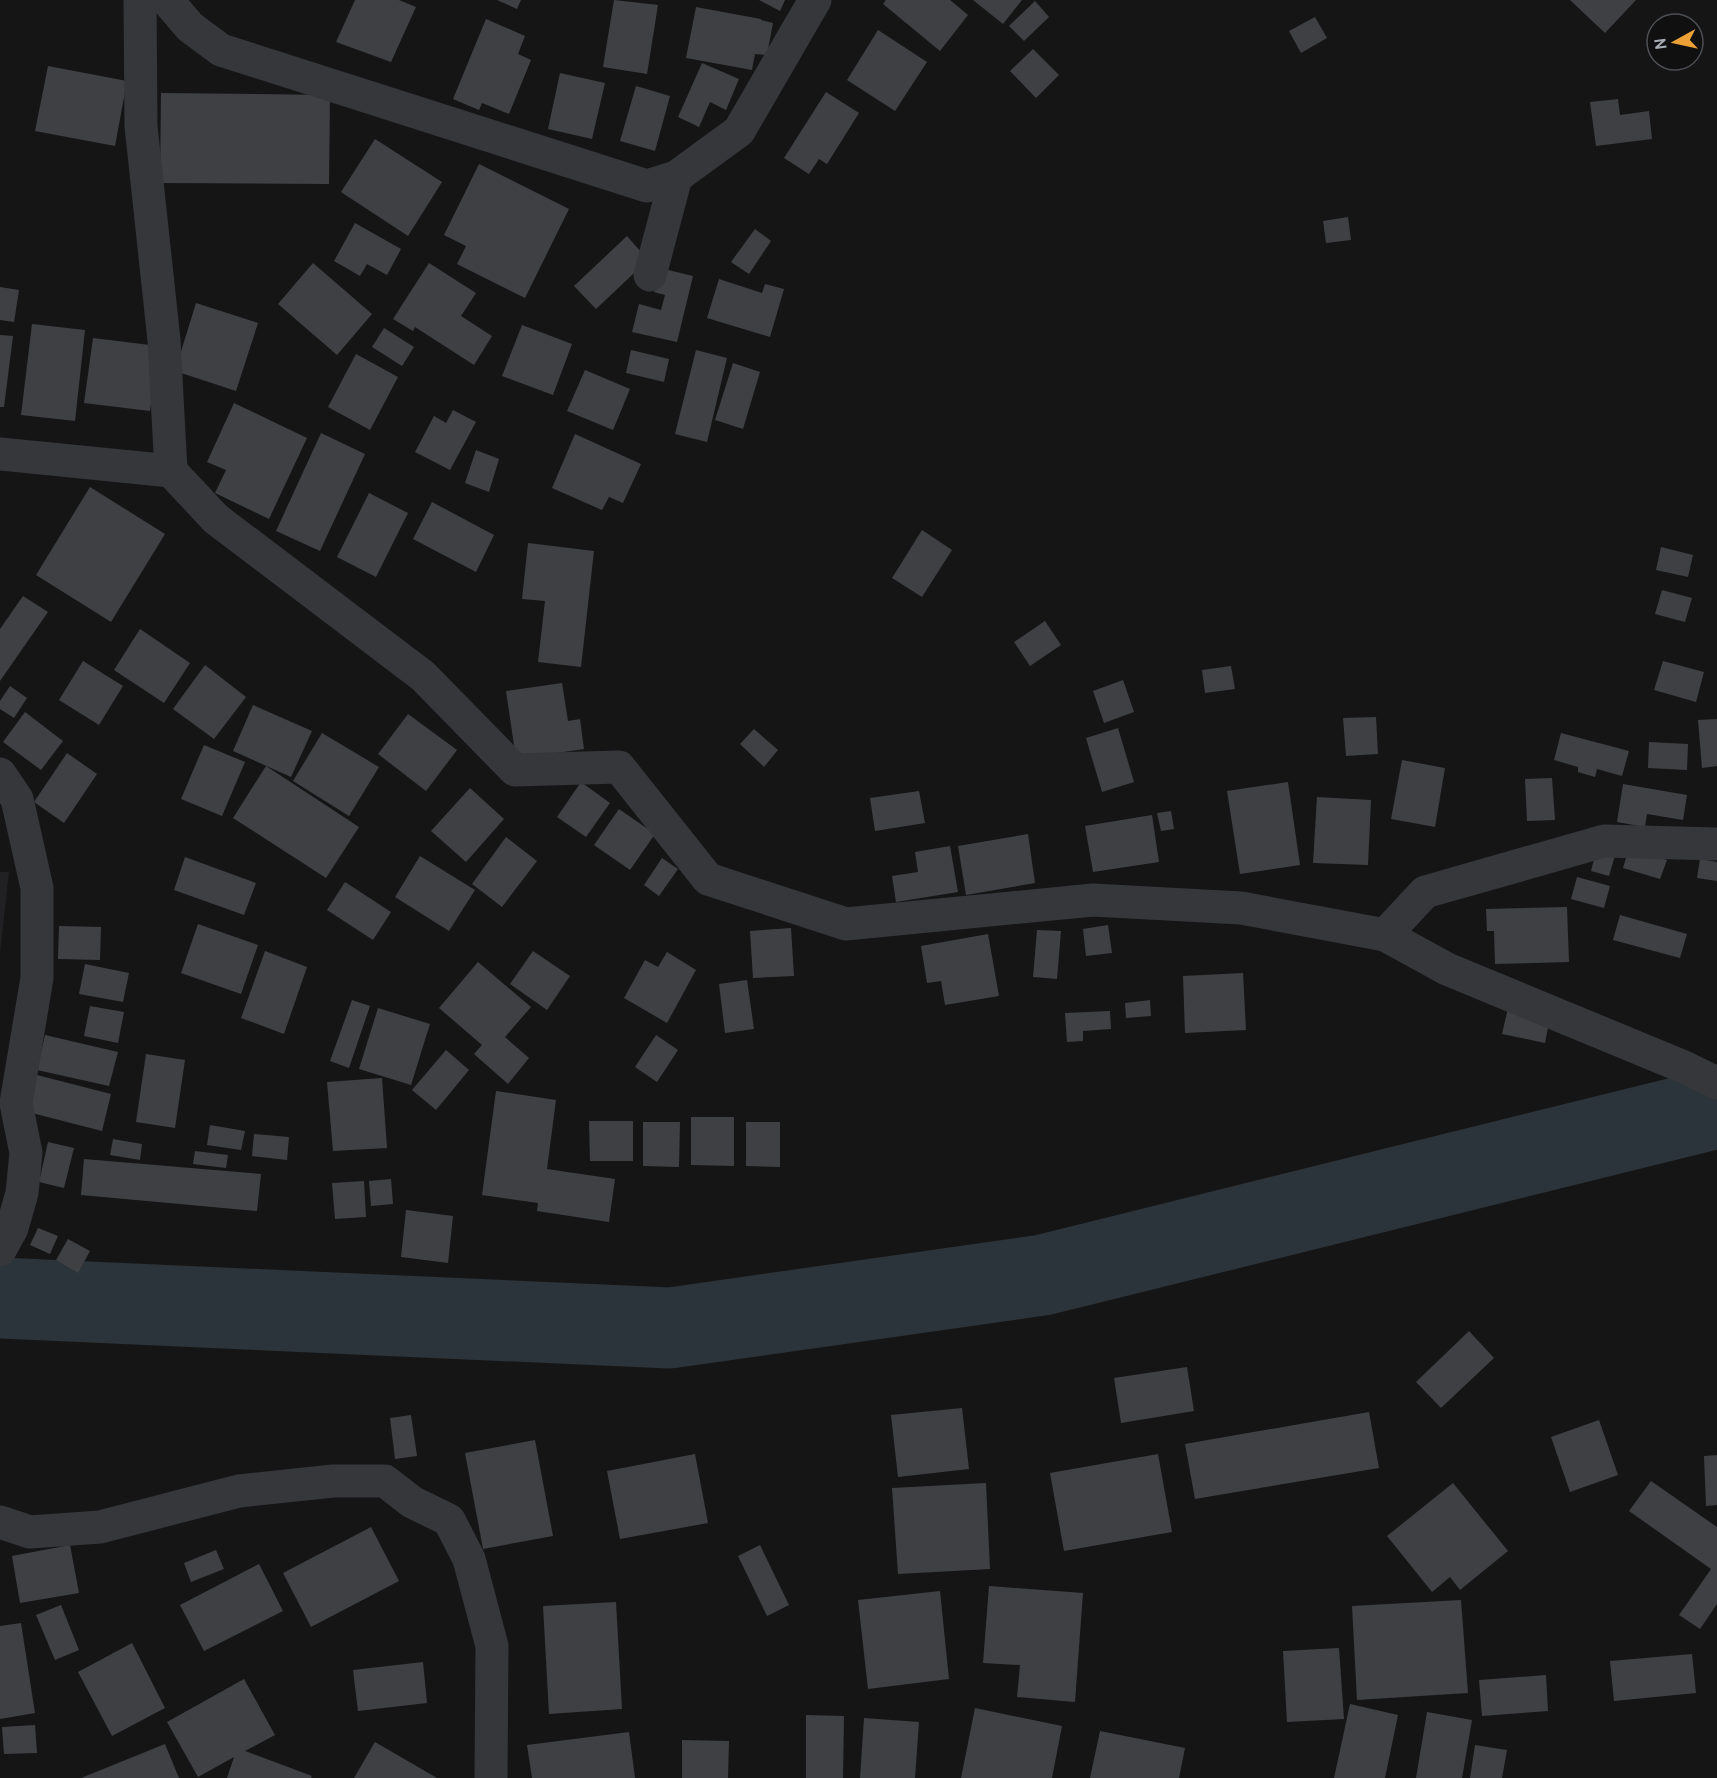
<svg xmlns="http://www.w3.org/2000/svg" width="1717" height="1778" viewBox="0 0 1717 1778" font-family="Cabin,sans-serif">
<rect width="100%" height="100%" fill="#151516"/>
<path fill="#212123" d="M0 872H9L0 954Z"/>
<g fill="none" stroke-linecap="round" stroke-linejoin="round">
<path stroke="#2b343a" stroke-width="81" d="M0 1298 670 1328 1043 1275 1717 1108"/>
</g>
<g fill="#3f4043">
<path d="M355 0H399L416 7 391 62 336 42Z"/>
<path d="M497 0H521L517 9Z"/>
<path d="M614 0 658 5 647 74 603 67Z"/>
<path d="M759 0H785L780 11Z"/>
<path d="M886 0H950L968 15 940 51 883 4Z"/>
<path d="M973 0H1022L1003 24Z"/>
<path d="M1570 0H1636L1605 33Z"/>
<path d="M1035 1 1049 17 1024 41 1009 26Z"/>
<path d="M696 7 761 19V20L773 23 767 55 755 54 752 70 686 58Z"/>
<path d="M1315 17 1327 38 1301 53 1289 31Z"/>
<path d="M486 19 525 36 518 54 531 60 509 114 482 103 479 110 453 99Z"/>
<path d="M878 30 927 62 895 111 847 80Z"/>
<path d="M1033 49 1059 75 1036 98 1010 71Z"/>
<path d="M702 63 739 79 726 110 710 102 699 127 678 117Z"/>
<path d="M48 66 127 81 115 146 35 131Z"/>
<path d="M560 73 605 83 592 139 548 129Z"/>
<path d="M636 86 670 96 655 151 620 141Z"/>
<path d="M826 92 859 113 827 164 819 159 809 174 784 158Z"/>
<path d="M161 93 330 95 329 184 160 183Z"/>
<path d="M1618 99 1620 115 1649 111 1652 139 1596 146 1590 102Z"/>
<path d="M375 139 442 182 408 236 341 192Z"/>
<path d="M479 164 569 209 525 298 457 264 466 246 444 235Z"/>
<path d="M1348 217 1351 240 1326 243 1323 221Z"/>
<path d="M355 223 401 249 387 275 367 264 360 276 334 261Z"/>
<path d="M755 229 771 241 749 274 731 262Z"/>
<path d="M627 236 648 260 596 309 574 286Z"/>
<path d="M313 263 372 314 337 355 278 304Z"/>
<path d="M429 263 476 293 461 316 492 336 474 365 415 327 413 331 393 319Z"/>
<path d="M660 268 693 276 677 342 632 332 639 304 661 310 665 295 654 292Z"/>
<path d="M719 279 762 293 765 284 784 289 770 337 707 318Z"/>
<path d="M0 287 19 290 14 322 0 320Z"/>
<path d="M196 303 258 323 236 391 175 371Z"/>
<path d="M32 324 85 330 75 421 21 415Z"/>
<path d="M522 325 572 344 553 395 502 376Z"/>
<path d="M384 328 414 347 402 366 372 347Z"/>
<path d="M0 335 13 336 4 407H0Z"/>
<path d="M93 338 158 346 150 411 84 403Z"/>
<path d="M631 350 669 359 664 382 626 373Z"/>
<path d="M696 350 727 358 707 442 675 434Z"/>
<path d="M356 354 398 377 370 430 328 407Z"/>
<path d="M733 363 760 372 743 429 715 420Z"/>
<path d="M585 370 630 389 613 430 567 411Z"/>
<path d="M234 403 307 438 269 519 215 493 226 470 207 462Z"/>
<path d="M453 410 476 422 450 470 415 452 434 416 446 423Z"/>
<path d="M321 433 365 454 320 551 276 531Z"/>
<path d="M575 434 641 464 623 503 609 497 602 510 552 488Z"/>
<path d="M476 450 499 459 489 492 465 483Z"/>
<path d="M90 487 165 534 111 622 36 575Z"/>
<path d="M369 493 408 513 376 577 337 557Z"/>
<path d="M432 502 494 535 476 572 413 539Z"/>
<path d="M922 530 952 550 922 597 892 578Z"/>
<path d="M528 543 594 551 581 667 538 662 545 601 522 599Z"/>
<path d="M1661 547 1693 555 1688 577 1656 570Z"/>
<path d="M1662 590 1692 598 1685 622 1655 614Z"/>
<path d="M23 596 48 612 0 681V629Z"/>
<path d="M1045 621 1061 645 1030 666 1014 642Z"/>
<path d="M140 629 190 663 164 703 114 670Z"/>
<path d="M83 661 123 686 99 725 59 700Z"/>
<path d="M1663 661 1704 672 1696 702 1654 690Z"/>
<path d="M205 665 246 697 214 739 173 709Z"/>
<path d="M1231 666 1235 689 1205 693 1202 670Z"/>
<path d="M1123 680 1134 712 1104 723 1093 691Z"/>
<path d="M562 683 568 721 580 719 584 749 516 759 506 691Z"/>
<path d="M10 686 27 698 14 718 0 709V701Z"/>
<path d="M253 705 312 731 291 777 233 751Z"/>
<path d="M25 712 63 741 41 770 3 742Z"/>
<path d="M408 714 457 750 426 791 378 754Z"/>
<path d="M1376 717 1378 754 1346 756 1343 718Z"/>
<path d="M1717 719V766L1702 768 1698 720Z"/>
<path d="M1118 728 1134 782 1102 792 1086 738Z"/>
<path d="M754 729 778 750 764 767 740 744Z"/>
<path d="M322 733 379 767 349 816 293 781Z"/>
<path d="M1561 733 1629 751 1622 776 1597 769 1595 777 1578 772V767L1554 760Z"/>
<path d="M1649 742 1688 744 1687 770 1648 768Z"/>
<path d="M204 745 245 762 222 816 181 799Z"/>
<path d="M67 753 97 774 64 823 34 802Z"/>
<path d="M1402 760 1445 768 1435 827 1391 819Z"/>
<path d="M266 766 359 827 326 878 233 818Z"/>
<path d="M1552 778 1555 820 1527 821 1525 779Z"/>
<path d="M581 782 610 803 586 837 557 817Z"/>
<path d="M1288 782 1300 865 1240 874 1227 791Z"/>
<path d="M1623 784 1687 795 1683 820 1647 814 1645 827 1617 822Z"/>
<path d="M470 788 504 819 466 862 431 831Z"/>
<path d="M919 791 925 823 875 831 870 798Z"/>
<path d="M1317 797 1371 800 1368 865 1313 863Z"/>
<path d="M619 809 655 834 630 870 594 845Z"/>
<path d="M1171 811 1174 829 1161 831 1157 813Z"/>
<path d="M1152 815 1159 862 1093 872 1085 826Z"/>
<path d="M1028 834 1035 883 966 895 958 846Z"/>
<path d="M506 837 537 861 502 907 472 884Z"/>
<path d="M950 846 958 892 896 902 892 876 918 872 915 852Z"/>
<path d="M1597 847 1616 852 1609 876 1591 871Z"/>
<path d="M1629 848 1667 860 1660 879 1623 868Z"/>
<path d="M420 856 475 890 449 931 395 897Z"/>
<path d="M185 857 256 883 244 915 174 890Z"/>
<path d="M662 858 678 869 659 896 644 885Z"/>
<path d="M1700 859 1717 862V881L1697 878Z"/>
<path d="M1577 877 1610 886 1604 908 1571 899Z"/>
<path d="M345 882 391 912 373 940 327 910Z"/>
<path d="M1567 907 1569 962 1495 964 1494 931H1487L1486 909Z"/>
<path d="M1620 915 1687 934 1680 958 1613 940Z"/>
<path d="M198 924 258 945 241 994 181 973Z"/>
<path d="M1108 925 1112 953 1086 956 1083 929Z"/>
<path d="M59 926 101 927 100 960 58 959Z"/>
<path d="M791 928 794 976 753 978 750 931Z"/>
<path d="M1037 930 1061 931 1057 979 1033 977Z"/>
<path d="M988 934 999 996 945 1005 941 981 927 983 921 946Z"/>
<path d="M265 951 307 967 284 1034 241 1018Z"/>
<path d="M533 951 570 976 547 1010 510 984Z"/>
<path d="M667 952 696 970 667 1023 624 998 645 960 658 967Z"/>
<path d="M478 962 531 1007 505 1037 529 1058 508 1084 474 1054 482 1045 439 1008Z"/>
<path d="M85 964 129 973 123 1002 79 994Z"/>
<path d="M1243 973 1246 1030 1185 1033 1183 976Z"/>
<path d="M747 980 754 1029 725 1033 719 984Z"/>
<path d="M352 1000 370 1006 349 1068 330 1061Z"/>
<path d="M1150 1000 1151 1016 1126 1018 1125 1003Z"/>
<path d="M90 1006 124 1012 118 1043 84 1036Z"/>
<path d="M378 1008 430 1024 411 1085 359 1069Z"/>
<path d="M1508 1008 1550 1017 1545 1043 1502 1034Z"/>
<path d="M1110 1011 1111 1029 1083 1031V1041L1067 1042 1065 1013Z"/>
<path d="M45 1035 118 1052 109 1086 37 1070Z"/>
<path d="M656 1035 678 1050 657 1082 635 1067Z"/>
<path d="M446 1050 469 1070 436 1110 412 1090Z"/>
<path d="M146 1054 185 1060 175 1128 136 1122Z"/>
<path d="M37 1075 111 1094 102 1131 28 1112Z"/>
<path d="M382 1078 387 1148 333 1151 327 1082Z"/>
<path d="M496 1091 556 1100 547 1169 615 1179 609 1222 537 1211 538 1203 482 1195Z"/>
<path d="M691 1117H734V1166L691 1165Z"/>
<path d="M589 1121H633V1161H590Z"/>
<path d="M643 1122H680L679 1167 643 1166Z"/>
<path d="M746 1122H780V1167L746 1166Z"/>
<path d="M210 1125 245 1131 241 1150 207 1145Z"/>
<path d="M254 1134 289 1137 287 1160 252 1156Z"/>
<path d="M113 1139 142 1144 140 1160 110 1155Z"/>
<path d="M48 1142 74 1148 64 1188 39 1182Z"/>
<path d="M195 1151 228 1155 226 1168 193 1164Z"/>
<path d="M84 1159 261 1174 257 1211 81 1195Z"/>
<path d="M391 1179 393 1204 371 1206 369 1181Z"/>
<path d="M364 1181 366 1217 335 1219 332 1183Z"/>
<path d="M406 1210 453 1216 448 1263 401 1257Z"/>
<path d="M38 1228 58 1236 50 1254 30 1245Z"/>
<path d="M68 1239 90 1251 78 1273 56 1260Z"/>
<path d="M1469 1331 1494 1358 1441 1408 1416 1382Z"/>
<path d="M1187 1367 1194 1411 1121 1423 1114 1378Z"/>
<path d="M962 1408 969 1469 898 1477 891 1415Z"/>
<path d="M1369 1412 1379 1468 1195 1499 1185 1444Z"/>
<path d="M411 1415 417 1456 395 1459 390 1418Z"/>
<path d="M1599 1420 1618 1475 1570 1492 1551 1437Z"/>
<path d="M535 1440 553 1536 483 1549 465 1453Z"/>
<path d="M695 1454 708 1523 620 1539 607 1471Z"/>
<path d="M1158 1454 1172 1532 1064 1551 1050 1473Z"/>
<path d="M1717 1455V1505L1706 1506 1704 1456Z"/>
<path d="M1651 1481 1717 1527V1604L1700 1629 1679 1615 1711 1569 1629 1511Z"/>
<path d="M986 1483 990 1569 898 1574 892 1488Z"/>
<path d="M1453 1483 1508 1551 1460 1590 1450 1577 1432 1592 1387 1536Z"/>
<path d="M371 1527 399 1581 311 1627 283 1573Z"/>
<path d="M70 1545 79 1593 20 1603 12 1556Z"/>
<path d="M760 1545 789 1605 767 1616 738 1556Z"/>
<path d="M216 1550 224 1569 191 1582 184 1563Z"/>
<path d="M259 1564 283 1611 204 1651 180 1605Z"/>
<path d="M989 1586 1083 1593 1075 1702 1017 1697 1020 1665 983 1663Z"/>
<path d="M940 1591 949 1679 868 1689 858 1600Z"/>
<path d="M1461 1600 1468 1693 1357 1700 1352 1606Z"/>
<path d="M616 1602 622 1709 549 1714 543 1606Z"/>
<path d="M61 1605 79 1650 55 1660 36 1615Z"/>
<path d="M21 1623 35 1713 0 1719V1626Z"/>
<path d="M132 1643 165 1708 112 1736 78 1672Z"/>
<path d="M1339 1648 1344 1719 1287 1722 1283 1651Z"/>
<path d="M1692 1654 1696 1693 1614 1701 1610 1661Z"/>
<path d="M423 1662 427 1703 358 1711 353 1670Z"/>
<path d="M1546 1675 1548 1711 1482 1716 1479 1680Z"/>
<path d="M244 1679 275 1735 245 1751 312 1776 311 1778H227L234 1757 198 1777 167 1722Z"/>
<path d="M1350 1704 1398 1715 1385 1778H1334Z"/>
<path d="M975 1708 1062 1726 1052 1778H961Z"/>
<path d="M1427 1712 1472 1720 1462 1778H1416Z"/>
<path d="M806 1715 844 1716 843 1778H806Z"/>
<path d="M864 1718 919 1722 915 1778H860Z"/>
<path d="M35 1725 37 1753 4 1754 2 1727Z"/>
<path d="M1100 1731 1185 1748 1179 1778H1090Z"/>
<path d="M629 1732 635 1778H532L527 1745Z"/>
<path d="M682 1740 729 1741 728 1778H682Z"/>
<path d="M375 1742 437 1778H354Z"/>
<path d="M165 1744 179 1778H81Z"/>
<path d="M1475 1745 1507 1750 1502 1778H1470Z"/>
</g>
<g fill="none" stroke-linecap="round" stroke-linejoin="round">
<g stroke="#36373b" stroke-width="33">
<path d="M140 0 141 126 164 340 171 471"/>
<path d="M167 0 190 27 221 50 647 186 676 177 739 131 815 0"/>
<path d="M650 275 676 177"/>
<path d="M0 454 171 471 216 519 423 676 515 770 619 767 708 879 846 924 1093 900 1241 908 1385 935 1447 969 1684 1067 1717 1083"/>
<path d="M0 774 17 799 37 888V978L16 1103 26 1153 22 1193 12 1228 0 1250"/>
<path d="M1385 935 1425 892 1604 841 1717 844"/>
<path d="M0 1522 30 1532 100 1527 239 1491 333 1481H385L412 1502 449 1520 469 1559 492 1646 491 1778"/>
</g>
</g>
<g transform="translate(1675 42) rotate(262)"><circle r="28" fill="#101011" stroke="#4c4f53" stroke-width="1.5"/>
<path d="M0-4.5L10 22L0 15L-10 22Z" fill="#eca137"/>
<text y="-9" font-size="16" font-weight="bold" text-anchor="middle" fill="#a7adb6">N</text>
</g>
</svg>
